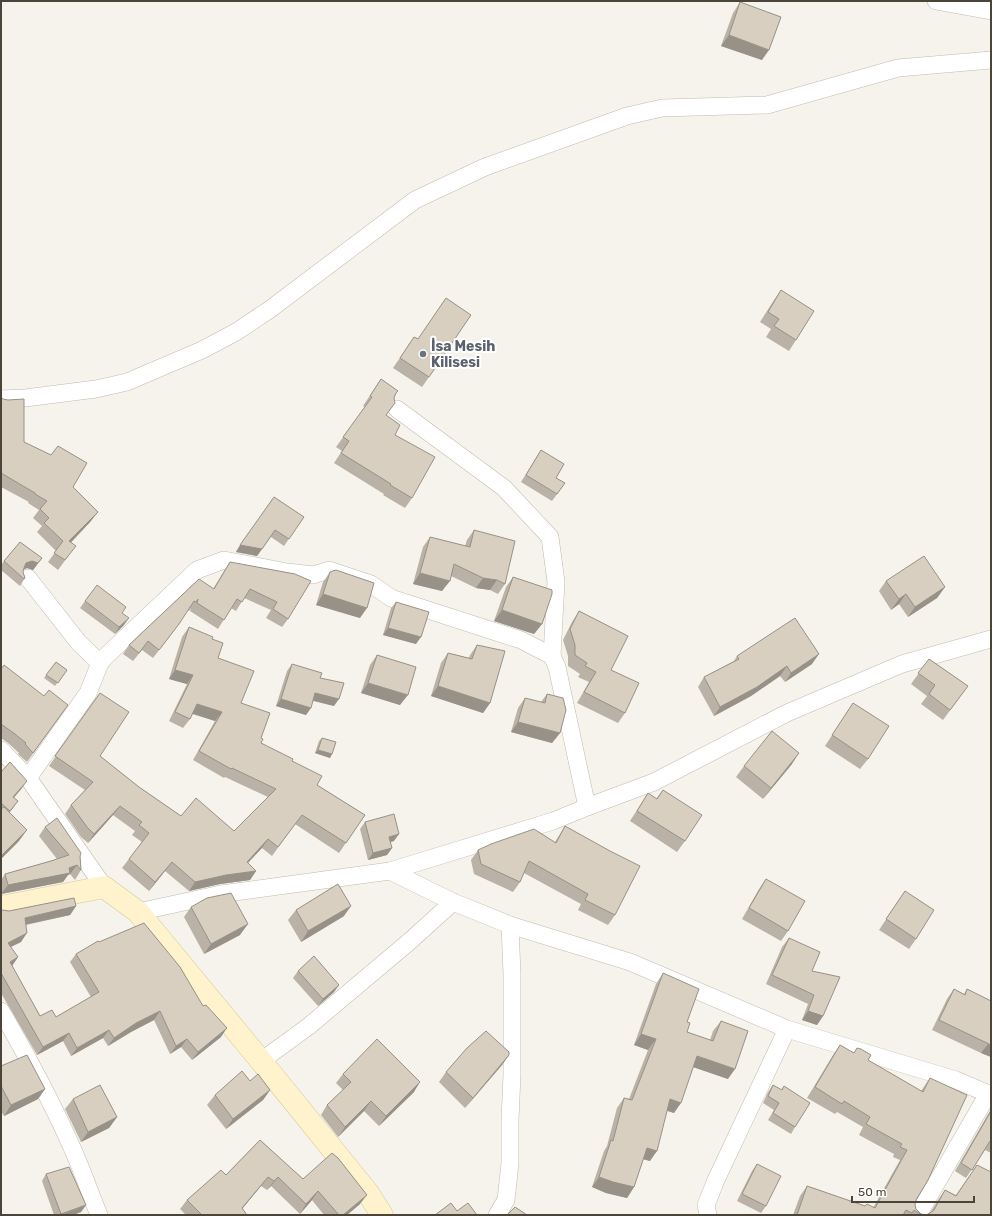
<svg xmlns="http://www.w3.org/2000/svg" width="992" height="1216" viewBox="0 0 992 1216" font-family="Rubik,sans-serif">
<rect width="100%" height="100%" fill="#f6f3ec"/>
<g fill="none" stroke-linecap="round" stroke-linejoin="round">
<defs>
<g id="street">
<path d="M936 1 991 11"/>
<path d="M1 399 25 398 96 389 127 382 202 350 236 332 269 310 415 200 485 167 627 116 662 108 767 105 898 68 991 60"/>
<path d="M397 409 504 488 550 537 556 582 552 656"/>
<path d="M28 578 79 643 100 663"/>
<path d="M1 750 28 778 104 887"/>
<path d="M28 778 88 693 100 663 105 657 197 570 224 560 287 572 313 575 329 570 371 584 391 598 521 640 552 656 557 667 587 807"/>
<path d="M390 871 453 902 510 925 630 962 787 1029 956 1080 991 1095"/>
<path d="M138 912 221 894 390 871 553 821 587 807 654 782 787 713 902 664 991 639"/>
<path d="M1 1011C30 1061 57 1111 79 1164 86 1181 92 1198 99 1215"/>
<path d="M261 1061 309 1026 410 941 453 902"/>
<path d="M497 1215 506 1200 510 1163V1120L512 1075V974L510 925"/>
<path d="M708 1215 706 1205 716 1180 787 1029"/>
<path d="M918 1215 988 1094"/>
</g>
<path id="secondary" d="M1 907 104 887 138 912 261 1061 368 1193 382 1215"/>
</defs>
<use href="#street" stroke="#c2bbae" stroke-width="18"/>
<use href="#secondary" stroke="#d6c79b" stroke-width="23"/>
<use href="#street" stroke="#fff" stroke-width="17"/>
<use href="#secondary" stroke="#fff3cd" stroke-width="22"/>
</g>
<g fill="#bab2a6">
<path d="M740 2 762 60 721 46 733 13Z"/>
<path d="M781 290 796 340 789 351 766 337 771 329 760 322 774 300Z"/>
<path d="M414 337 418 339 429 377 422 387 393 368Z"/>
<path d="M381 379 395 396 386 415 395 435 412 498 405 508 383 495 384 494 334 463 342 451 336 447 365 407 363 406Z"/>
<path d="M1 397 24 442 73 487 91 521 71 542 69 555 58 570 48 562 56 551 37 532 42 526 33 518 39 510 28 503 29 502 1 487Z"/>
<path d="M541 450 556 478 565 483 552 501 521 482Z"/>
<path d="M274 497 304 517 284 546 271 537 257 556 236 552Z"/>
<path d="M474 530 505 584 498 594 490 590 476 588 451 576 442 591 413 584 423 547 430 537 465 546 467 540Z"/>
<path d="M4 561 37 565 33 570 27 568 23 570V572L25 578 20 586 1 570V565Z"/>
<path d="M230 562 295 574 288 619 282 627 266 618 271 610 244 598 236 611 231 608 218 629 190 611 191 608 189 611 188 610 173 632 153 658 142 650 133 661 123 654 129 645 199 579 213 589 224 571Z"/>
<path d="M330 572 360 618 316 605 323 582Z"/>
<path d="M513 577 542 624 534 634 494 621 506 587Z"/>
<path d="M886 581 945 587 937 598 908 617 899 604 891 610 879 591Z"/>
<path d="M85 601 122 613 124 625 115 634 80 608Z"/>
<path d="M396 602 416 644 383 635 391 608Z"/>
<path d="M579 611 611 670 625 713 618 723 577 703 589 682 578 677 580 674 568 666V656L563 640 572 622Z"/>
<path d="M189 627 212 639 218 658 241 703 261 738V743L292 761 317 785 365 815 339 853 295 824 272 856 262 848 248 863 256 871 250 880 220 884 189 891 165 871 149 891 122 868 142 842 132 835 135 831 113 815 88 843 81 837 65 814 71 805 85 790 49 766 100 693V756L139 787 181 816 234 831 268 797 225 777 224 778 193 760 215 721 192 714 190 719 183 728 169 721 187 684 169 679 182 637Z"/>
<path d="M477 645 490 703 483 713 431 696 441 663 448 653 469 658 470 655Z"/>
<path d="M377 655 400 705 361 693 370 665Z"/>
<path d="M737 656 812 664 785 682 780 676 751 696 714 716 698 687 704 677 734 661Z"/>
<path d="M929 659 968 686 943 720 921 704 927 696 911 684Z"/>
<path d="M56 662 67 670 55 686 44 678Z"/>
<path d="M292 664 320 678 334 706 313 701 306 715 276 706 287 671Z"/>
<path d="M1 669 44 696 68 705 27 762 18 754 19 753 8 743 1 738Z"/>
<path d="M547 694 560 733 552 743 511 732 518 708 525 698 541 702Z"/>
<path d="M853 703 868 759 860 769 825 746Z"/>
<path d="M322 738 332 754 330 758 315 753 319 741Z"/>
<path d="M792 764 763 799 736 777 744 766Z"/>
<path d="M1 772 22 788 14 798 13 808 9 813 19 841 1 859Z"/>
<path d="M663 790 685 841 677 852 630 821 648 793 656 799Z"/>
<path d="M365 822 394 841 390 842 392 848 387 855 368 860 360 829Z"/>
<path d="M565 826 615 915 608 925 578 910 581 904 524 873 520 882 513 892 474 874 471 860 478 850 555 842Z"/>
<path d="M45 827 80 856 81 870 75 880 70 874 68 875 63 882 1 894V880L5 874 57 859 39 836Z"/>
<path d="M766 879 788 931 781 941 742 919 759 889Z"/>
<path d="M905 891 916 939 909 949 879 930Z"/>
<path d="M76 906 70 915 26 925 21 942 11 947 18 957 12 966 40 1016 56 1017 91 997 70 962 76 954 221 1037 192 1060 181 1047 170 1054 154 1020 131 1032 108 1046 103 1038 71 1056 63 1041 37 1055 1 993V909L2 910 9 911Z"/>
<path d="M191 907 240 935 204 954 184 917Z"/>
<path d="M296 910 344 916 301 942 288 920Z"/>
<path d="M789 938 812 971 823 1016 817 1025 802 1020 808 1004 766 984 782 947Z"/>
<path d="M298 971 339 985 334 992 318 1006 293 978Z"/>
<path d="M663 973 687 1022V1032L710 1040 713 1031 721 1021 728 1079 693 1067 674 1113 667 1111 650 1161 643 1159 634 1187 627 1198 606 1193 592 1187 604 1151 607 1146 617 1108 624 1098 629 1099 648 1050 634 1045 656 984Z"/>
<path d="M954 989 964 994 967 989 991 1001V1057L981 1053 932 1030 947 999Z"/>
<path d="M840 1045 854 1053 857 1048 868 1060 921 1091 930 1078 916 1200 915 1205 916 1209 921 1214 926 1215 930 1213 938 1200 945 1190 956 1195 977 1165 991 1215H793L800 1196 807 1186 865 1206 873 1208 900 1160 893 1157 894 1154 859 1135 863 1127 837 1112 835 1114 807 1098 833 1055Z"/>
<path d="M509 1055 502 1065 465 1108 439 1082 446 1072Z"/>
<path d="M1 1066 45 1089 38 1099 4 1116 1 1111Z"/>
<path d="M343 1074 414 1092 379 1126 364 1111 338 1137 321 1115 327 1105 343 1090 336 1083Z"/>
<path d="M250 1081 270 1090 263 1100 226 1129 207 1105 215 1095Z"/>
<path d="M773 1085 781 1090 784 1086 795 1127 791 1134 768 1120 774 1110 763 1103 768 1092Z"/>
<path d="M73 1099 117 1117 109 1128 81 1142 65 1109Z"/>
<path d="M991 1109V1153L985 1150 966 1178 955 1171Z"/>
<path d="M260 1140 303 1179 360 1204 347 1215H324L312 1200 300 1214 271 1186 267 1190 261 1186 242 1209 247 1215H186L180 1209 187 1200 226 1175Z"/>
<path d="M757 1164 766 1206 761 1213 737 1201 752 1171Z"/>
<path d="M46 1174 86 1205 81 1212 73 1215H54L42 1181Z"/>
</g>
<g fill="#979187">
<path d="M729 35 769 50 762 60 721 46Z"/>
<path d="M98 512 91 521 63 551 69 541Z"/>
<path d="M240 545 262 549 257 556 236 552Z"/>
<path d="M42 558 33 570 27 568 22 570 26 563Z"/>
<path d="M420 573 450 581 442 591 413 584Z"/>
<path d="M483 578 497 580 490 590 476 588Z"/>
<path d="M945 587 937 598 908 617 915 607Z"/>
<path d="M323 594 367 608 360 618 316 605Z"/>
<path d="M906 594 899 604 891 610 899 599Z"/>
<path d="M502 610 542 624 534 634 494 621Z"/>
<path d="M129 618 124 625 115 634 119 627Z"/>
<path d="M388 628 421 637 416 644 383 635Z"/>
<path d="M819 654 812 664 785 682 791 673Z"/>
<path d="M787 666 780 676 751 696 714 716 720 707Z"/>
<path d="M175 670 193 675 187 684 169 679Z"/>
<path d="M368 683 408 695 400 705 361 693Z"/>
<path d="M438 686 490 703 483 713 431 696Z"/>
<path d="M315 693 339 699 334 706 311 700Z"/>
<path d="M281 699 311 708 306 715 276 706Z"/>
<path d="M197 704 222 712 215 721 191 713Z"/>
<path d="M518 722 560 733 552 743 511 732Z"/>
<path d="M318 750 332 754 330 758 315 753Z"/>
<path d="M799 753 792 764 763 799 771 788Z"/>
<path d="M27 781 22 788 8 804 13 797Z"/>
<path d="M18 801 13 808 5 818 10 811Z"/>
<path d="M120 806 113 815 88 843 94 834Z"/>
<path d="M27 830 19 841 1 859V856Z"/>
<path d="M399 834 394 841 384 844 389 837Z"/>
<path d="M268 839 262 848 240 871 247 862Z"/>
<path d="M392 848 387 855 368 860 373 853Z"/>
<path d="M172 862 165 871 149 891 155 882Z"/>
<path d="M77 865 70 874 68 875 63 882 1 894 8 885 69 868Z"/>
<path d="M256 871 250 880 220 884 189 891 195 882 226 875Z"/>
<path d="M76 906 70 915 19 926 25 918Z"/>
<path d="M351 906 344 916 301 942 308 931Z"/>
<path d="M248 924 240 935 204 954 211 944Z"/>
<path d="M27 933 21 942 2 951 8 943Z"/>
<path d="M18 957 12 966 4 970 10 962Z"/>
<path d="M339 985 334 992 318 1006 323 999Z"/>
<path d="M160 1011 154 1020 131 1032 108 1046 114 1038 136 1023Z"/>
<path d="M808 1011 823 1016 817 1025 802 1020Z"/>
<path d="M227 1028 221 1037 192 1060 198 1052Z"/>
<path d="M109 1030 103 1038 71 1056 77 1048Z"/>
<path d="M69 1033 63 1041 37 1055 43 1047Z"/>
<path d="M641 1034 656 1039 648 1050 634 1045Z"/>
<path d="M187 1039 181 1047 170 1054 176 1046Z"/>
<path d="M988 1044 991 1045V1057L981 1053Z"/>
<path d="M509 1055 502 1065 465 1108 473 1098Z"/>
<path d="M697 1056 735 1069 728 1079 690 1066Z"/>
<path d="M420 1082 414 1092 379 1126 386 1116Z"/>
<path d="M45 1089 38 1099 4 1116 11 1105Z"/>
<path d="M270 1090 263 1100 226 1129 233 1119Z"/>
<path d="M670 1099 681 1103 674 1113 663 1109Z"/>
<path d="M371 1101 364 1111 338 1137 345 1127Z"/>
<path d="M117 1117 109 1128 81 1142 88 1132Z"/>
<path d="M647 1148 657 1151 650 1161 639 1158Z"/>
<path d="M268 1177 261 1186 237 1215 242 1208Z"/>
<path d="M278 1177 271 1186 267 1190 274 1181Z"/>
<path d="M599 1177 634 1187 627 1198 606 1193 592 1187Z"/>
<path d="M318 1191 312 1200 300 1214 306 1204Z"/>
<path d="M367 1195 360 1204 347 1215H343Z"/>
<path d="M86 1205 81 1212 73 1215H61Z"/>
</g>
<g fill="#d8cfc1" stroke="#979187">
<path d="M740 2 781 17 769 50 729 35Z"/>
<path d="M781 290 814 311 796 340 774 326 779 319 768 312Z"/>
<path d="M446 298 471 315 429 377 400 358 414 337 418 339Z"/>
<path d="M381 379 398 391 396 393 394 398 395 403 386 415 400 425 395 435 435 457 412 498 390 485 391 484 341 453 349 441 343 437 372 397 370 396Z"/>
<path d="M1 397 3 399 8 400 24 399V442L51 455 58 446 87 463 73 487 98 512 69 541 76 546 65 560 54 553 63 541 44 523 49 518 40 509 47 501 35 494V493L1 473Z"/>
<path d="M541 450 564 464 556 478 565 483 557 494 526 475Z"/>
<path d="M274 497 304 517 289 539 275 530 262 549 240 545Z"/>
<path d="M474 530 515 541 505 584 497 580 483 578 454 564 450 581 420 573 430 537 470 547Z"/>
<path d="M20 542 42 558 38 563 32 561 26 563 24 568 23 572 25 578 24 579 4 561Z"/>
<path d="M924 556 945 587 915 607 906 594 899 599 886 581Z"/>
<path d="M230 562 295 574 311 581 288 619 273 609 277 602 250 589 242 602 237 599 224 620 197 603 198 599 196 602 194 601 179 624 159 650 148 641 139 653 129 645 199 579 214 589Z"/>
<path d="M336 570 374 583 367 608 323 594 330 572Z"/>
<path d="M513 577 552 590V594L542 624 502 610Z"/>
<path d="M97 585 126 607 122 613 129 618 119 627 85 601Z"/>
<path d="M396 602 429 612 421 637 388 628Z"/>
<path d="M579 611 628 636 611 670 639 683 625 713 584 692 596 672 585 666 587 663 575 655V645L570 629Z"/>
<path d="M795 618 819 654 791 673 787 666 757 687 720 707 704 677 739 659 737 656Z"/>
<path d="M189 627 213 637 212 639 223 643 218 658 254 671 241 703 270 713 261 738 263 739 261 743 293 759 292 761 322 776 317 785 365 815 346 843 302 815 278 847 268 839 247 862 256 871 226 875 195 882 172 862 155 882 129 859 149 833 139 825 142 822 120 806 94 834 87 827 71 805 93 782 55 756 100 693 129 712 100 756 139 787 181 816 196 798 234 831 276 789 232 768 231 769 199 751 222 712 197 704 190 719 175 712 193 675 175 670Z"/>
<path d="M477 645 505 651 490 703 438 686 448 653 472 659Z"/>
<path d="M377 655 416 667 408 695 368 683Z"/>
<path d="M929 659 968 686 950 710 929 694 935 685 918 673Z"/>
<path d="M56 662 67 670 58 683 46 675Z"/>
<path d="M292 664 322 673 320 678 344 683 339 699 315 693 311 708 281 699Z"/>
<path d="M4 665 44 696 49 690 68 705 33 753 25 744 26 743 15 734 1 724V669Z"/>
<path d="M547 694 563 698 566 710 560 733 518 722 525 698 545 703Z"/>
<path d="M853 703 889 726 868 759 832 735Z"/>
<path d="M772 731 799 753 771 788 744 766Z"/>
<path d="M322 738 336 742 332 754 318 750Z"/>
<path d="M10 762 27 781 13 797 18 801 10 811 1 803V772Z"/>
<path d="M663 790 702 815 685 841 637 811 648 793 657 799Z"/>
<path d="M4 807 27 830 1 856V809Z"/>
<path d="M394 814 399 834 389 837 392 848 373 853 365 822Z"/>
<path d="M57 818 81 853 80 856 81 870 77 865 69 868 70 873 8 885 5 874 51 861 69 855 45 827Z"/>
<path d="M565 826 610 851 640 866 615 915 585 900 588 894 529 861 520 882 481 864 478 850 491 844 534 829 556 843Z"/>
<path d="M766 879 805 901 788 931 749 908Z"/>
<path d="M338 884 351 906 308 931 296 910Z"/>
<path d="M905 891 934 910 916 939 886 919Z"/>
<path d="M231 893 248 924 211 944 191 907 207 898Z"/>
<path d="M74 898 76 906 25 918 27 933 8 943 18 957 10 962 40 1016 52 1010 56 1017 99 992 76 954 98 941 99 942 144 923 180 967 203 1006 206 1005 227 1028 198 1052 187 1039 176 1046 160 1011 136 1023 114 1038 109 1030 77 1048 69 1033 43 1047 1 973V909L2 910 9 911Z"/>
<path d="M789 938 820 952 812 971 840 977 823 1016 808 1011 814 995 772 975Z"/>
<path d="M314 956 339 985 323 999 298 971Z"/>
<path d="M663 973 699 989 687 1022 690 1023 687 1032 713 1041 721 1021 748 1031 735 1069 697 1056 681 1103 670 1099 657 1151 647 1148 634 1187 613 1182 599 1177 611 1140 613 1141 624 1098 632 1100 656 1039 641 1034Z"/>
<path d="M954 989 965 995 967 989 991 1001V1045L939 1020Z"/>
<path d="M486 1031 509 1052V1055L473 1098 446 1072 467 1048Z"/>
<path d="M377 1039 420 1082 386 1116 371 1101 345 1127 327 1105 351 1082 343 1074Z"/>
<path d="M840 1045 854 1053 857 1048 861 1049 871 1055 868 1060 923 1092 930 1078 967 1095 928 1180 916 1200 915 1205 916 1209 921 1214 926 1215 930 1213 934 1210 945 1190 956 1196 977 1165 991 1172V1215H922L914 1210 912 1213 906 1210 903 1215H797L807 1186 865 1206 867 1204 875 1208 907 1150 900 1147 902 1144 866 1124 870 1117 844 1101 842 1104 815 1087Z"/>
<path d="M27 1055 45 1089 11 1105 1 1086V1066Z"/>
<path d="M242 1071 250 1081 258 1074 270 1090 233 1119 215 1095Z"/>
<path d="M100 1085 117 1117 88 1132 73 1099Z"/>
<path d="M773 1085 782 1090 784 1086 810 1103 795 1127 773 1113 779 1103 768 1096Z"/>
<path d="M991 1111V1141H990L972 1170 961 1163Z"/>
<path d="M260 1140 303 1179 332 1153 338 1158 367 1195 343 1215H339L318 1191 306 1204 278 1177 274 1181 268 1177 242 1208 247 1215H202L187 1200 221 1170 226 1175Z"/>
<path d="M757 1164 781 1176 766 1206 742 1194Z"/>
<path d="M69 1167 86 1205 61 1214 46 1174Z"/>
<path d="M451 1203 457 1211 468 1203 477 1215H435Z"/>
<path d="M515 1207 527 1215H507Z"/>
</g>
<circle fill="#6b7280" stroke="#fff" stroke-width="1.5" cx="423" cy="354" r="4"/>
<g text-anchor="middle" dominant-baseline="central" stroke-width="4" stroke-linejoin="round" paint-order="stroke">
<g font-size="14" font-weight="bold" fill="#5b616d" stroke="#fff" text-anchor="start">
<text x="431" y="346">İsa Mesih<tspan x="431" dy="16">Kilisesi</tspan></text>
</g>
</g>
<rect width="992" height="1216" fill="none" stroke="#4b4439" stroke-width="4"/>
<path d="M852 1196v6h122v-6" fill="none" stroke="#4b4439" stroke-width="2"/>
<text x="858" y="1196" font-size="12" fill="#4b4439" stroke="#ffffff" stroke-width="3" paint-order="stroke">50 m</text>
</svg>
